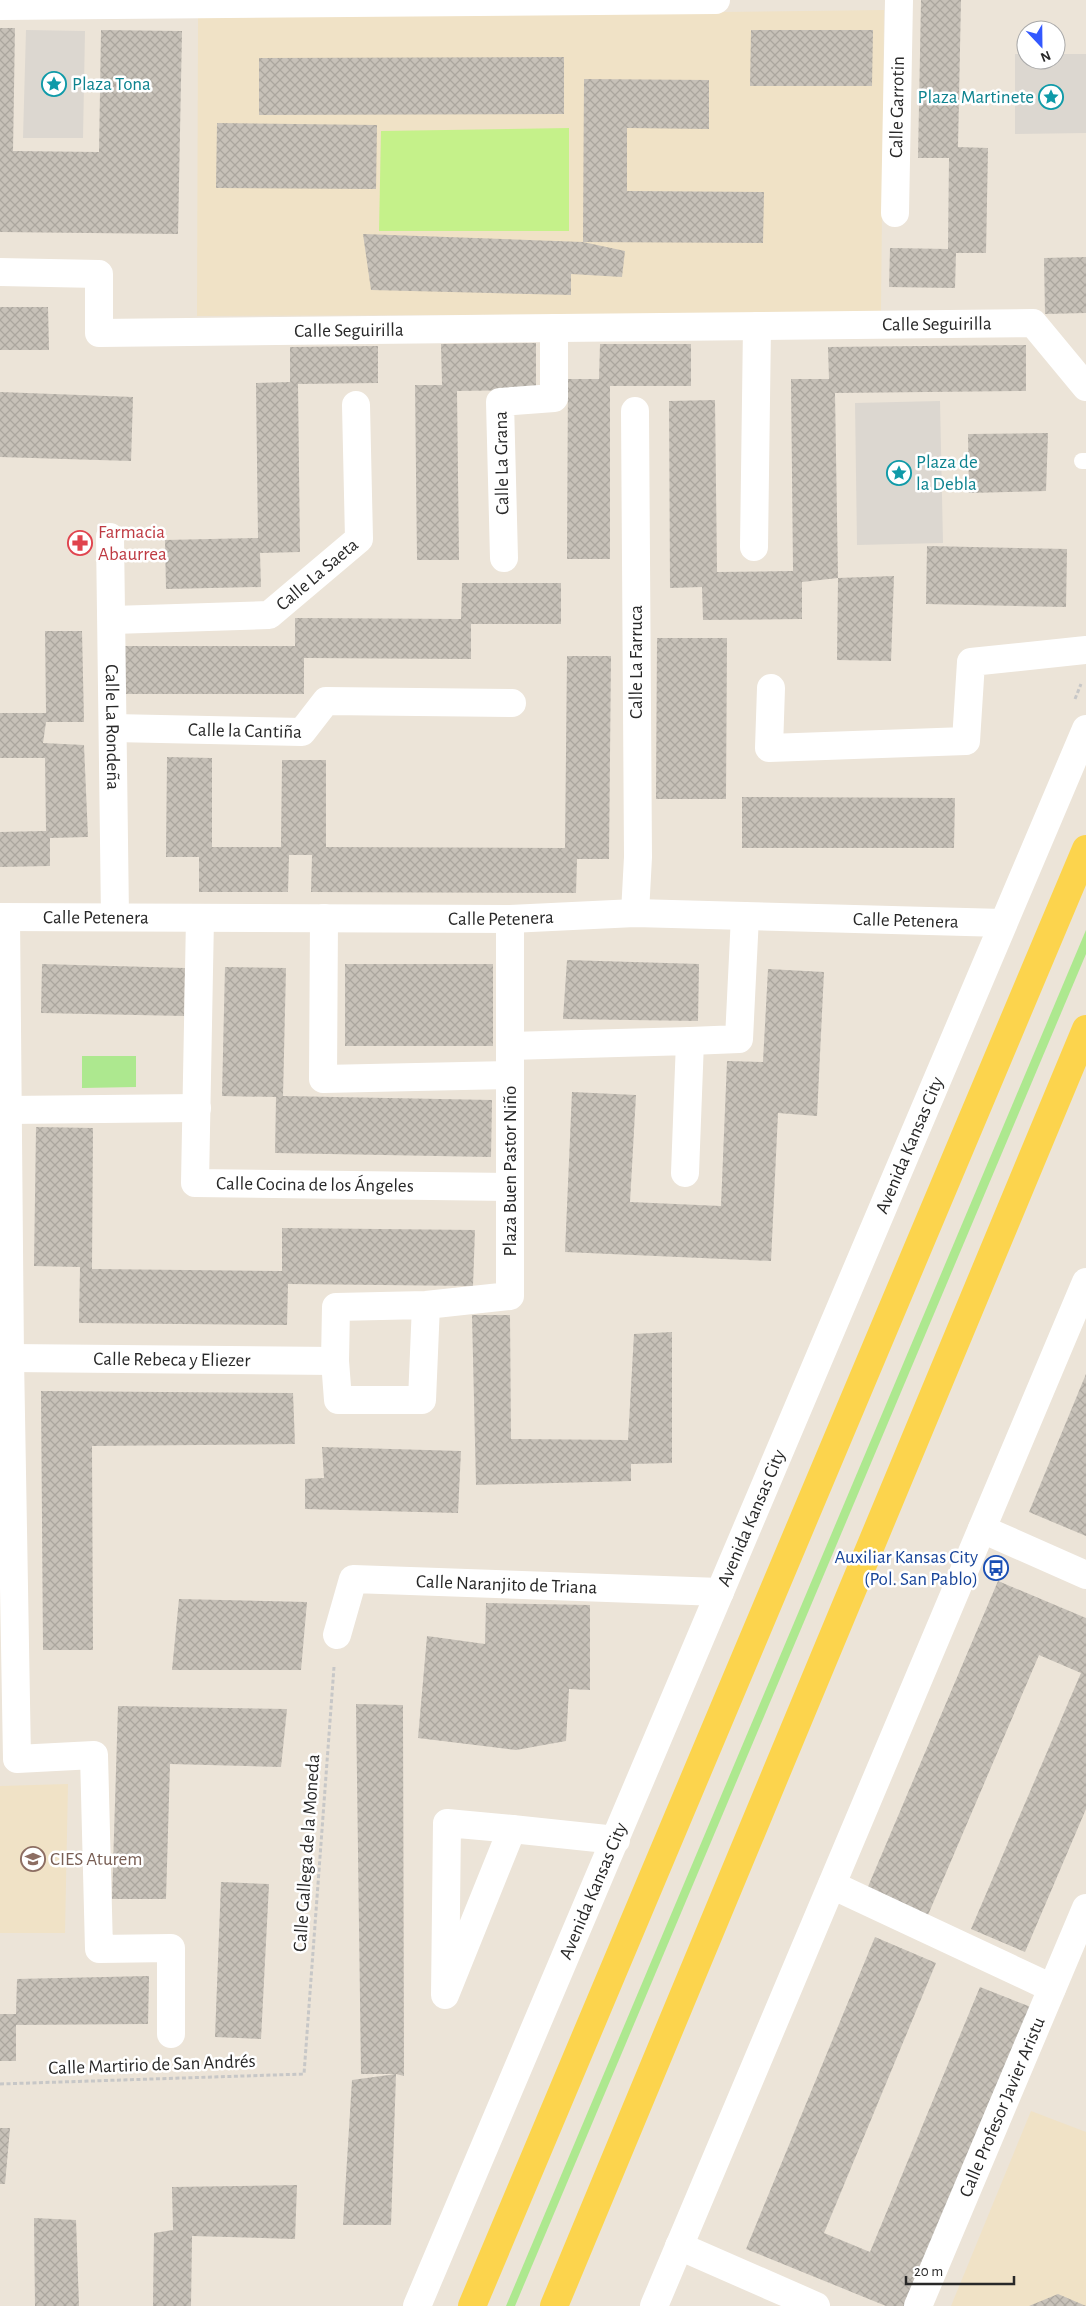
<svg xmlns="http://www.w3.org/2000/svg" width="1086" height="2306" viewBox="0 0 1086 2306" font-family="'Alegreya Sans',sans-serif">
<defs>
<pattern id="building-cross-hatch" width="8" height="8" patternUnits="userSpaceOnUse" patternTransform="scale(1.25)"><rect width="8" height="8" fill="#c7c1b8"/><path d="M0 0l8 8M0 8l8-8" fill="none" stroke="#aba69e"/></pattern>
</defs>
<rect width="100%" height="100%" fill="#ece4d8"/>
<g fill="#f0e2c6">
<path d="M884 10 881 313 197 316 198 18Z"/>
<path d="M68 1784 65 1933H0V1786Z"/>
<path d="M1031 2111 1086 2132V2306H951Z"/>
</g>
<g fill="#ade88f">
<path d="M1086 930V954L515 2306H506Z"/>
<path d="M82 1056H136V1087L82 1088Z"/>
</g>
<path fill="#c5f18a" d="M569 128V231H379L381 131Z"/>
<g fill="#dcd7d0">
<path d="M26 30 85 31 83 138H23Z"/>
<path d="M1015 54H1026V60H1056V54H1086V133L1015 134Z"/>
<path d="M940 401 943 543 857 545 855 403Z"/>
</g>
<g fill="url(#building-cross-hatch)">
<path d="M921 0H961L958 147 988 148 986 253H956L955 288 889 287 890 248 948 249 949 158H918Z"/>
<path d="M0 28H15L13 151 99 152 101 30 182 31 178 234 0 232Z"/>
<path d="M751 30H873L872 86H750Z"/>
<path d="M564 57V114L259 115V58Z"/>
<path d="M584 79 709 80V129L627 128V191L764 192 763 243 583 242Z"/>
<path d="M217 123 377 125 376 189 216 188Z"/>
<path d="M363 234 583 242 625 251 622 277 571 274V295L371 290Z"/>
<path d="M1086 257V313L1045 314 1044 258Z"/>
<path d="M0 307H48L49 350H0Z"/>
<path d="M536 343V390L457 391 459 560H417L415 385H442L441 344Z"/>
<path d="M600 344H691V386H610V559H567L568 379H599Z"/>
<path d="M1026 345V391L835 393 838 578 802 582V619L703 620 702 587 670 588 669 401 715 400 717 572 793 571 791 379H829L828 347Z"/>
<path d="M378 346V383L298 384 300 552 260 553 261 587 166 589 165 540 258 538 256 383 290 382V347Z"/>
<path d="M0 392 133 397 131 461 0 457Z"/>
<path d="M1048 433 1046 491 969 493 968 434Z"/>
<path d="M927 546 1067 549 1066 607 926 604Z"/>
<path d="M894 576 891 661 837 660 838 578Z"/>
<path d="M462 583H561V624H471V659L304 658V694H121L122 646H295V618L461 619Z"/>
<path d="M45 631H82L84 722H46L43 743 84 745 88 837 50 838V866L0 867V832L46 831 45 758H0V713H46Z"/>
<path d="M657 638H727L726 799H656Z"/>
<path d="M567 656H611L609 859H577L576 893 311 892 312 855H289L288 892H199V857H166L167 757 212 758V847H281L282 760H326V847L565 848Z"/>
<path d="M742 797 955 798 954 848H742Z"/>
<path d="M567 960 699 964 698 1021 563 1019Z"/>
<path d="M42 964 185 968 184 1016 41 1013Z"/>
<rect x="345" y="964" width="148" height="82"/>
<path d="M225 967 286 968 283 1096 492 1100 491 1157 275 1153 276 1097 222 1096Z"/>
<path d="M768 969 824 972 817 1116 778 1113 771 1261 565 1252 572 1092 636 1095 630 1202 721 1206 727 1061 763 1062Z"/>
<path d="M36 1127 93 1128 92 1269 282 1271V1228L475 1230 473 1286 288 1284 287 1325 79 1323 80 1267 34 1266Z"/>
<path d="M472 1315H510L511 1439 628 1440 634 1334 672 1332V1463L631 1464V1481L476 1485Z"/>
<path d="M1086 1374V1536L1029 1512Z"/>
<path d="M41 1391 293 1393 295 1444 92 1446 93 1650H43Z"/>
<path d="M322 1447 461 1451 458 1513 305 1509V1479L324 1478Z"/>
<path d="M998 1581 1086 1618V1809L1025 1952 971 1929 1081 1673 1039 1655 928 1915 867 1889Z"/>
<path d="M179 1599 307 1602 301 1670H172Z"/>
<path d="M486 1603 590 1605V1690L569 1689 566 1741 516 1750 418 1738 427 1636 485 1644Z"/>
<path d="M356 1704 403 1705 404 2076 396 2074 391 2225H343L352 2080 396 2074H361Z"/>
<path d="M118 1706 287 1709 281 1767 170 1764 166 1899H112Z"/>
<path d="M221 1882 269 1884 261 2039 215 2037Z"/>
<path d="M875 1937 936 1963 824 2233 870 2252 980 1987 1036 2009 913 2306H886L746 2249Z"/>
<path d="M149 1976 148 2024 16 2025V2061H0V2014H16L17 1979Z"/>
<path d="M0 2128H10L5 2184H0Z"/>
<path d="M297 2185 295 2239 192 2236 191 2306H153L154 2233 173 2230 172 2187Z"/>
<path d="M34 2218 76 2220 79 2306H35Z"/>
<path d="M1058 2294 1086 2306H1029Z"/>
</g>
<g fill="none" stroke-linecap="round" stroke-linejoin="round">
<g stroke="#c7c7c7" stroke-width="3" stroke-dasharray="4 2.5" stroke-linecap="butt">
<path d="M1075 699 1081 684"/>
<path d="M0 2084 304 2074 334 1667"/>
</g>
<path stroke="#fff" stroke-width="16" d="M1082 461H1086"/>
<g stroke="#fff" stroke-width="28">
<path d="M0 6 716 0"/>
<path id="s1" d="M895 213 899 0"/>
<path id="s2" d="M0 272 99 274V333L1033 323 1086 387"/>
<path id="s3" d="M110 537 115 917"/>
<path d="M754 547 757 326"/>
<path d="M504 558 500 402 554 398V328"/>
<path id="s4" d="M113 620 269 615 359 539 356 405"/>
<path d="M771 688 769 748 966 741 971 662 1086 650"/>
<path id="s5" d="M113 728 302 732 326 701 512 703"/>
<path d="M635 913 638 857 635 411"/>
<path id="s6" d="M0 917 510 919 635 913 1003 923"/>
<path d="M6 917 10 1358 17 1759 94 1755 99 1949 171 1948V2034"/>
<path id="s7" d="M200 918 195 1183 510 1187"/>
<path d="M324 918 323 1079 510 1075"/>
<path d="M690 1041 739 1039 745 916"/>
<path d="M510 1046 690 1041 685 1173"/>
<path d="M8 1110 197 1108"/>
<path d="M426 1305 422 1400H338L335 1361 336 1307 426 1305 510 1296V919"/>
<path id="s8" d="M10 1358 335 1361"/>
<path d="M982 1529 1086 1575"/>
<path id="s9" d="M337 1635 353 1579 720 1592"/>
<path d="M447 1823 512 1829 445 1995Z"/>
<path d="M512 1829 616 1840"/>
<path d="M832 1885 1052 1988"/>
<path d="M679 2246 816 2306"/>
<path id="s10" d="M417 2306 1086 729"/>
<path d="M654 2306 1086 1282"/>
<path id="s11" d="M918 2306 1086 1908"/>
</g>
<g stroke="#fcd44d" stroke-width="28">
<path d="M472 2306 1086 849"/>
<path d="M554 2306 1086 1029"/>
</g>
</g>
<defs>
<symbol id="sight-ring" viewBox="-11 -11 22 22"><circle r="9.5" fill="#fff" stroke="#0f9aa8" stroke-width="1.5"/><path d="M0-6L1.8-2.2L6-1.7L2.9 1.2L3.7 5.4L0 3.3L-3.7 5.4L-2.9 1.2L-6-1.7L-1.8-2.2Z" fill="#0f9aa8"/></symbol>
<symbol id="pharmacy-ring" viewBox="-11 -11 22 22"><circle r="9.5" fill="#fff" stroke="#e0444e" stroke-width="1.5"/><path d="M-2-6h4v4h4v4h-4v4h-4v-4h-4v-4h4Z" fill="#e0444e"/></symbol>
<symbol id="bus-ring" viewBox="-11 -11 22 22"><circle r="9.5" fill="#fff" stroke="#1a4fb4" stroke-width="1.5"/><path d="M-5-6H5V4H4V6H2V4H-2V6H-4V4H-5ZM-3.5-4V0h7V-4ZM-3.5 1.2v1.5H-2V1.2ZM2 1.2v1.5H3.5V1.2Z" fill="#1a4fb4"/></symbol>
<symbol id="school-ring" viewBox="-11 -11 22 22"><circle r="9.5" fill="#fff" stroke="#8d6e63" stroke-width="1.5"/><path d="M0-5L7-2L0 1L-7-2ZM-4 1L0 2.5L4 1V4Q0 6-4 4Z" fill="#8d6e63"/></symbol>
</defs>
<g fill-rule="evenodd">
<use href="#sight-ring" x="40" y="70" width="28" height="28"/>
<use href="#sight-ring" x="1037" y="83" width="28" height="28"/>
<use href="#sight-ring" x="885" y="459" width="28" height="28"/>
<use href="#pharmacy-ring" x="66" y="529" width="28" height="28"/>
<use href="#bus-ring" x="982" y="1554" width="28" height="28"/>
<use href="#school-ring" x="19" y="1845" width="28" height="28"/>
</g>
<g text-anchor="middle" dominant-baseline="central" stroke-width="5" stroke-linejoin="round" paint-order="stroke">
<g font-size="19" fill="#0d838f" stroke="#fff" text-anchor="start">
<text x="72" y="84">Plaza Tona</text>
<text x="1034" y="97" text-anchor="end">Plaza Martinete</text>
<text x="916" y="462">Plaza de<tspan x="916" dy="22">la Debla</tspan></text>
</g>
<g font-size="19" fill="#282828" stroke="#fff">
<text stroke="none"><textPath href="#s1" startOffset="106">Calle Garrotin</textPath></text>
<text stroke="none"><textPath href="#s2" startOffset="996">Calle Seguirilla</textPath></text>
<text stroke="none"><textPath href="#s2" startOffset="408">Calle Seguirilla</textPath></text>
<text transform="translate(502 463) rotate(-91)">Calle La Grana</text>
<text stroke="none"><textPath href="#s4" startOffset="219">Calle La Saeta</textPath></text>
<text transform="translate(636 662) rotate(-90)">Calle La Farruca</text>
<text stroke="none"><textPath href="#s3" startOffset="190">Calle La Rondeña</textPath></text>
<text stroke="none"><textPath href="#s5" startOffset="132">Calle la Cantiña</textPath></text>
<text stroke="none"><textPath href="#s6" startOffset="96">Calle Petenera</textPath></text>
<text stroke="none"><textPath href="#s6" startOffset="501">Calle Petenera</textPath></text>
<text stroke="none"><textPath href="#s6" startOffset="906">Calle Petenera</textPath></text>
<text stroke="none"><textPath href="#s10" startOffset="1261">Avenida Kansas City</textPath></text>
<text transform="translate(510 1171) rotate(-90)">Plaza Buen Pastor Niño</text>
<text stroke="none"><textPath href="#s7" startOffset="385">Calle Cocina de los Ángeles</textPath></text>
<text stroke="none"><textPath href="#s8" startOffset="162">Calle Rebeca y Eliezer</textPath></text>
<text stroke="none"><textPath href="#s10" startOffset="856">Avenida Kansas City</textPath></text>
<text stroke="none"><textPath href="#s9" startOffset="212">Calle Naranjito de Triana</textPath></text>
<text transform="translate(307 1853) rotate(-86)">Calle Gallega de la Moneda</text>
<text stroke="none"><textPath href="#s10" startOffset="451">Avenida Kansas City</textPath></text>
<text transform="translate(152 2065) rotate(-2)">Calle Martirio de San Andrés</text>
<text stroke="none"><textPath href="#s11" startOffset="216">Calle Profesor Javier Aristu</textPath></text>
</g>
<g font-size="19" fill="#be3a42" stroke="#fff" text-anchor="start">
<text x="98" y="532">Farmacia<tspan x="98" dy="22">Abaurrea</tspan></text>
</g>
<g font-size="19" fill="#164399" stroke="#fff" text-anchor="end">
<text x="978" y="1557">Auxiliar Kansas City<tspan x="978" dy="22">(Pol. San Pablo)</tspan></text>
</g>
<g font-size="19" fill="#785e54" stroke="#fff" text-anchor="start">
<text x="50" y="1859">CIES Aturem</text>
</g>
</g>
<g transform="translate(1041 45) rotate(158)"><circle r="24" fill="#ffffff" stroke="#a9a9a9"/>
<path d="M0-4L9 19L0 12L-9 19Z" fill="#3358ff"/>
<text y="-8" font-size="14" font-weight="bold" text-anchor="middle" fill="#282828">N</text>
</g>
<path d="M906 2276v8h108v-8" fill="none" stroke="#282828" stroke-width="2.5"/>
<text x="914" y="2276" font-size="15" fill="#282828" stroke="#ffffff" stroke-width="4" paint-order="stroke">20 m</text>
</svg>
